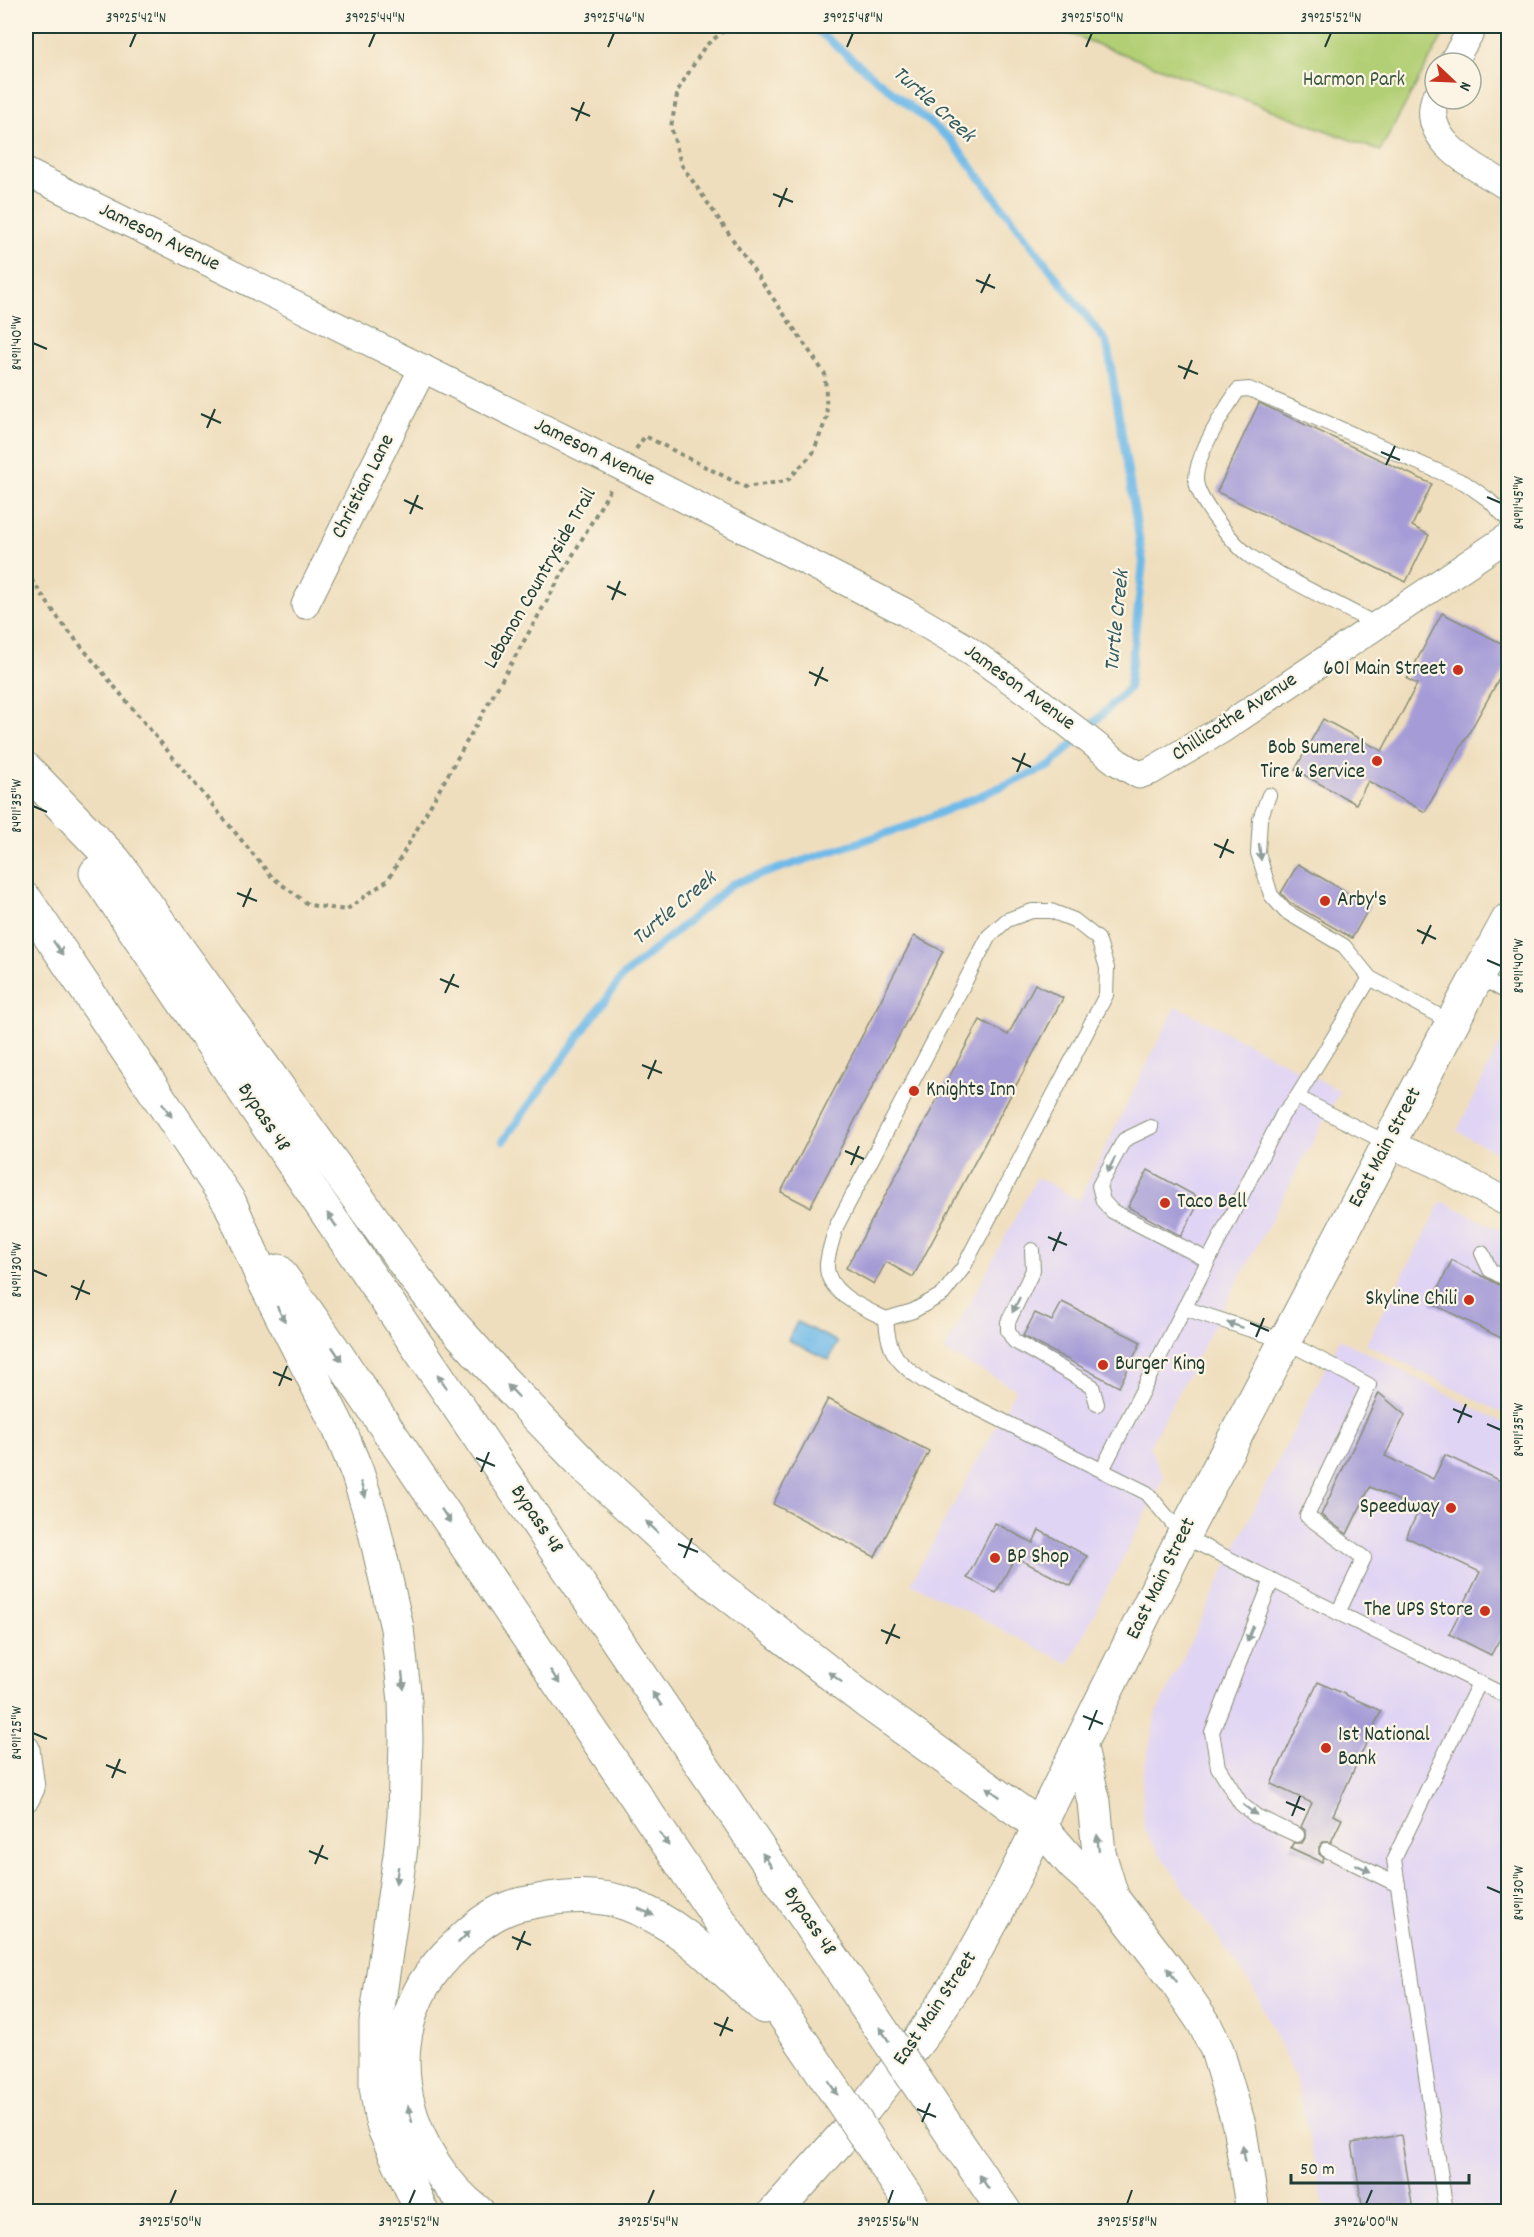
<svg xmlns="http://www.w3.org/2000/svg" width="1534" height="2237" viewBox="0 0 1534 2237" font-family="Dekko,sans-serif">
<rect width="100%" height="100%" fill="#fcf5e5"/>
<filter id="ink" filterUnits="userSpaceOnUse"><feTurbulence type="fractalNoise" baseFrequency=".0167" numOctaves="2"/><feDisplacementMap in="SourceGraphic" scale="12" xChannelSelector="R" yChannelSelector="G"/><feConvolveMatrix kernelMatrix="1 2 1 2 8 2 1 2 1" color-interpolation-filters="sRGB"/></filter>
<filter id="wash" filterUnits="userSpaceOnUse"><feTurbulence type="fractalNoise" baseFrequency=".008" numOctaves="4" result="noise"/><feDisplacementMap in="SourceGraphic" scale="24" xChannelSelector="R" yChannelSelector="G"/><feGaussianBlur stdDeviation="1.35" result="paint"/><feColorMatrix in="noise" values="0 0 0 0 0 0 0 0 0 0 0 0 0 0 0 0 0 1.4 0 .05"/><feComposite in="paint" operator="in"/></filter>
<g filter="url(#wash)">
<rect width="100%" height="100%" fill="#efdebd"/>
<g fill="#e0d4f4">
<path d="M1176 1006 1340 1091 1149 1447 1164 1477 1069 1664 911 1583 1016 1389 944 1351 1037 1177 1079 1200Z"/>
<path d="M1508 1027V1159L1457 1131Z"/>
<path d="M1442 1201 1508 1234V1416L1366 1344Z"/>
<path d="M1340 1339 1508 1425V2211H1325L1296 2080 1255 1991 1144 1831 1142 1779 1157 1712 1254 1509Z"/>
</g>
<path fill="#b2cf75" stroke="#688654" stroke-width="1.5" d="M1049 26H1448L1380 151Z"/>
<path fill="#6fbae8" stroke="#477c8e" stroke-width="1.5" d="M797 1322 838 1342 829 1360 788 1340Z"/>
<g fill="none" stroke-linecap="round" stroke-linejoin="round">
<path stroke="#6fbae8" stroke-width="8" d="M503 1141 622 977 732 884 911 825 1050 766 1129 688 1143 562 1107 343 951 140 812 26"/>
</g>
<g id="blocks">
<g fill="#a59cd7">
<path d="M1259 403 1432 484 1412 526 1429 535 1406 582 1217 492Z"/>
<path d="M1442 613 1509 647V661L1425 812 1368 781 1356 804 1295 770 1323 719 1382 751 1417 684 1407 679Z"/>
<path d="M1298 864 1370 906 1352 938 1289 902 1281 893Z"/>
<path d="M914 936 943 951 810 1207 781 1192Z"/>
<path d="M1035 984 1063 998 913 1277 886 1262 874 1284 846 1268 980 1020 1008 1035Z"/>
<path d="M1148 1170 1201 1199 1181 1236 1128 1207Z"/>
<path d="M1452 1260 1507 1289 1502 1299 1509 1302V1342L1431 1303Z"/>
<path d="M1062 1302 1141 1342 1119 1387 1023 1336 1035 1313 1052 1321Z"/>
<path d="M1379 1393 1405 1415 1385 1456 1433 1479 1445 1455 1509 1485V1621L1491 1655 1449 1634 1480 1572 1406 1537 1419 1510 1370 1487 1347 1534 1321 1515Z"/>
<path d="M828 1399 929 1451 875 1557 773 1504Z"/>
<path d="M995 1523 1033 1543 1039 1530 1087 1556 1071 1586 1015 1557 996 1593 967 1578Z"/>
<path d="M1318 1682 1381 1711 1333 1815 1342 1819 1331 1842H1323L1319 1847V1854L1324 1858 1322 1862 1291 1848 1293 1843H1302L1305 1838V1830L1301 1827 1312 1803 1271 1784Z"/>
<path d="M1401 2135 1413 2211H1363L1352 2143Z"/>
</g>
</g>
</g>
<g filter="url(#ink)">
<use href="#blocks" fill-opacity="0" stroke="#878e78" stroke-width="1.5"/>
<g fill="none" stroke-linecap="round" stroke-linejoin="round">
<defs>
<g id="service">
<path d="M1377 625C1336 603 1289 581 1251 557 1235 546 1197 500 1196 480 1195 456 1224 411 1238 390L1249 389 1465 483 1489 500 1508 520"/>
<path d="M1269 795 1260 819 1258 853 1271 895 1285 911 1344 946 1370 978 1452 1023"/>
<path d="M1478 976 1508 993"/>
<path d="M1297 1097 1389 1144"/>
<path d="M1151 1127 1124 1140 1099 1186 1103 1201 1112 1211 1208 1260"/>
<path d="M1032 1250 1033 1270 1008 1322V1331L1014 1341 1092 1386 1097 1404"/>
<path d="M1482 1253 1490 1270 1508 1280"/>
<path d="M1184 1308 1285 1341 1369 1385 1307 1516 1364 1558 1338 1613"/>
<path d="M886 1319C864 1308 825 1293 827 1264 828 1252 833 1239 836 1227L989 936 1007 920 1032 911H1051L1074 920 1098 939 1107 968 1106 995 963 1268 943 1294 913 1311 886 1319C888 1354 897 1362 925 1382L1147 1493 1183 1536 1508 1697"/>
<path d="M1102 1470 1283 1114 1297 1097 1370 978"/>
<path d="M1272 1580 1212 1732 1218 1767 1241 1804 1256 1816 1297 1835"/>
<path d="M1327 1850 1398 1885"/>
<path d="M1446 2212 1394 1859 1479 1683"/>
</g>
<g id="minor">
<path d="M1452 63 1474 26"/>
<path d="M1435 98C1420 143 1479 168 1508 187"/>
<path d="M26 172 622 467 905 612 963 646 1030 694 1117 762 1139 775 1151 771 1221 730 1508 537"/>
<path d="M305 605 423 368"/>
<path d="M1389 1144 1434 1163 1508 1203"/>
<path d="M26 1749 31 1788 26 1798"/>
</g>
<path id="primary" d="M775 2212 844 2135 921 2037 961 1977 996 1914 1183 1536 1452 1023 1508 920"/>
<g id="trunk">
<path d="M26 769 115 861 416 1279 451 1323 503 1381 587 1468 701 1573 867 1702 1040 1826 1074 1865 1113 1899 1170 1973 1204 2023 1217 2050 1239 2125 1253 2212"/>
<path d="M96 873 835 1961"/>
<path d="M26 900 230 1203 262 1277 339 1428 357 1472 372 1519 397 1628 405 1701 406 1739 404 1817 400 1855 376 2022V2086L381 2117 385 2131 422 2212"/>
<path d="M278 1271 331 1346 800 2039"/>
<path d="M1080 1744 1094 1802 1099 1853 1113 1899"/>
<path d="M964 2152 1005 2212"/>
<path d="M478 2212C411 2160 379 2061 424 1984 433 1970 444 1957 456 1946 472 1929 489 1915 511 1907 519 1904 529 1903 538 1901 566 1895 600 1894 627 1904 685 1925 720 1968 764 2007"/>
</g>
</defs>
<use href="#service" stroke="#878e78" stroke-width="16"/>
<use href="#minor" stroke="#878e78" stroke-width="29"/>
<use href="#primary" stroke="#878e78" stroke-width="35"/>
<use href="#trunk" stroke="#878e78" stroke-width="35"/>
<g stroke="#878e78" stroke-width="4" stroke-dasharray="4.5 4.5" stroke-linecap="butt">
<path d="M636 449 645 436 745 487 787 481 813 453 827 417 825 374 681 164 671 127 678 90 705 46 730 26"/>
<path d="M26 572 61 622 272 877 309 905 346 910 388 880 611 488"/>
</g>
<use href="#service" stroke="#fff" stroke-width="14"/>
<use href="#minor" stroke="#fff" stroke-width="27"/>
<use href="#primary" stroke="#fff" stroke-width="33"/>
<use href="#trunk" stroke="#fff" stroke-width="33"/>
<defs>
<g id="trunk-bridge">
<path d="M835 1961 964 2152"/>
<path d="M800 2039 914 2208"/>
</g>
</defs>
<use href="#trunk-bridge" stroke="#878e78" stroke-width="35" stroke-linecap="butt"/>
<use href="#trunk-bridge" stroke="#fff" stroke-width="33"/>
</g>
<defs><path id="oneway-solid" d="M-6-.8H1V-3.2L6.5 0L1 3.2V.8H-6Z" transform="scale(1.5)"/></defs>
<g fill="#8f9e9a">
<use href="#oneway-solid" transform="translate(1260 852) rotate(83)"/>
<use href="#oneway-solid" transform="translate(58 948) rotate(56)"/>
<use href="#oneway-solid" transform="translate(167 1110) rotate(56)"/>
<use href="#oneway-solid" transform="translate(1111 1165) rotate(118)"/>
<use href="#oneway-solid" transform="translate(332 1220) rotate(-124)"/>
<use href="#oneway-solid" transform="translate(1016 1305) rotate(116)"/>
<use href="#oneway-solid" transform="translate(281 1314) rotate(62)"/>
<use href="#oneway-solid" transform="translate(1235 1325) rotate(-162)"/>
<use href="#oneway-solid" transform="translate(337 1354) rotate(56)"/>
<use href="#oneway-solid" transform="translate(442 1381) rotate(-124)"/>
<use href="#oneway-solid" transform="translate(513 1391) rotate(-134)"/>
<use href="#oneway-solid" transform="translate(363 1490) rotate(72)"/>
<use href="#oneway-solid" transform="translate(446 1516) rotate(56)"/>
<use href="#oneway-solid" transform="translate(652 1527) rotate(-137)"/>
<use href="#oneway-solid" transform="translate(1250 1634) rotate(111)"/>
<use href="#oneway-solid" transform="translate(555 1677) rotate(56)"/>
<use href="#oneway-solid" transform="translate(835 1677) rotate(-143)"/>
<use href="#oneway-solid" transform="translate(403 1681) rotate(84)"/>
<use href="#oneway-solid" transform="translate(657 1699) rotate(-124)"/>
<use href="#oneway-solid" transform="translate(993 1792) rotate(-145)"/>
<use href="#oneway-solid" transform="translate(1250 1810) rotate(37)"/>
<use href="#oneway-solid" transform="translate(664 1839) rotate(56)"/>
<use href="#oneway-solid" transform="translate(1098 1843) rotate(-96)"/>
<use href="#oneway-solid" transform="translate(767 1860) rotate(-124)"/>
<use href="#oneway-solid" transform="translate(1363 1868) rotate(26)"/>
<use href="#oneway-solid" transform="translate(397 1875) rotate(98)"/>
<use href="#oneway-solid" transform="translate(646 1912) rotate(24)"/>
<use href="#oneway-solid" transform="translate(464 1937) rotate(-45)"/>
<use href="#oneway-solid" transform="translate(1172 1975) rotate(-125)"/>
<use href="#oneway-solid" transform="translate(884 2034) rotate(-124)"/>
<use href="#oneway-solid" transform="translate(833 2088) rotate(56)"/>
<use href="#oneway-solid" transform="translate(410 2114) rotate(-104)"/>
<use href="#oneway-solid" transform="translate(1244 2154) rotate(-100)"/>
<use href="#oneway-solid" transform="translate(984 2182) rotate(-124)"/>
</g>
</g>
<path fill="none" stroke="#1f3d34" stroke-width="2" d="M130 47 136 33M369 47 375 33M608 47 614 33M847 47 853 33M1086 47 1092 33M1325 47 1331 33M571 108 590 116M576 121 584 102M773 194 793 202M779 207 787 188M976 280 995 288M981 293 990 274M33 343 47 349M1178 366 1198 374M1184 379 1192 360M201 414 221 423M207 428 215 409M1381 452 1400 460M1386 465 1395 446M1487 497 1501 503M404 500 423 509M410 514 418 495M607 586 626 595M612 600 620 581M809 672 828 681M815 686 823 667M1012 758 1031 767M1017 772 1025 753M33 806 47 812M1214 844 1234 853M1220 858 1228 839M237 893 257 901M243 907 251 888M1417 930 1436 939M1422 944 1431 925M1487 960 1501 966M440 979 459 987M445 993 454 974M642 1065 662 1073M648 1079 656 1060M845 1151 864 1159M851 1165 859 1146M1048 1237 1067 1245M1053 1251 1061 1232M33 1270 47 1276M71 1286 90 1294M76 1300 84 1280M1250 1323 1269 1331M1256 1337 1264 1318M273 1372 292 1380M279 1386 287 1366M1453 1409 1472 1417M1458 1423 1466 1404M1487 1424 1501 1430M476 1458 495 1466M481 1472 489 1452M678 1544 698 1552M684 1558 692 1538M881 1630 900 1638M886 1644 895 1624M1083 1716 1103 1724M1089 1730 1097 1710M33 1733 47 1739M106 1765 126 1773M112 1778 120 1759M1286 1802 1305 1810M1292 1816 1300 1796M309 1851 328 1859M315 1864 323 1845M1487 1887 1501 1893M512 1937 531 1945M517 1950 525 1931M714 2023 733 2031M720 2036 728 2017M917 2109 936 2117M922 2122 930 2103M170 2204 176 2190M409 2204 415 2190M648 2204 654 2190M888 2204 893 2190M1127 2204 1132 2190M1366 2204 1372 2190"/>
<g fill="#c8321e" stroke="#fcf5e5" stroke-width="2">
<circle cx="1458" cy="670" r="6"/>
<circle cx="1377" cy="761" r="6"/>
<circle cx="1325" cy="901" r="6"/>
<circle cx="914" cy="1091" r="6"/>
<circle cx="1165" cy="1203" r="6"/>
<circle cx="1469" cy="1300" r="6"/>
<circle cx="1103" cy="1365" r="6"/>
<circle cx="1451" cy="1508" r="6"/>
<circle cx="995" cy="1558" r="6"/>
<circle cx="1485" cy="1611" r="6"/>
<circle cx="1326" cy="1748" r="6"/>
</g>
<g text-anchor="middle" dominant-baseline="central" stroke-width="4.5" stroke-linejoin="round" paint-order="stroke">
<g font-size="21" fill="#3c5a41" stroke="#fcf5e5">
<text x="1354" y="81">Harmon Park</text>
</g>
<g font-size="21" fill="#1f3d34" stroke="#fcf5e5">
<text transform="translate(159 238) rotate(26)">Jameson Avenue</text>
<text transform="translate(594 453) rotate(26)">Jameson Avenue</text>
<text transform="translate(364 487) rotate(-63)">Christian Lane</text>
<text transform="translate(541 579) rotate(-60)">Lebanon Countryside Trail</text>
<text transform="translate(1019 688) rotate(36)">Jameson Avenue</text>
<text transform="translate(1235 718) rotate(-33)">Chillicothe Avenue</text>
<text transform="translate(263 1118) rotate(56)">Bypass 48</text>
<text transform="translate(1386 1148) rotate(-62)">East Main Street</text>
<text transform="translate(536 1520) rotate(56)">Bypass 48</text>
<text transform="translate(1162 1579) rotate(-64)">East Main Street</text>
<text transform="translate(809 1922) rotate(56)">Bypass 48</text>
<text transform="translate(936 2009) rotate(-56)">East Main Street</text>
</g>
<g font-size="21" fill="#1f3d34" stroke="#fcf5e5" text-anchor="start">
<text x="1446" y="670" text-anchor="end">601 Main Street</text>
<text x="1365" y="749" text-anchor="end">Bob Sumerel<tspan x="1365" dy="24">Tire &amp; Service</tspan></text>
<text x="1337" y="901">Arby's</text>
<text x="926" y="1091">Knights Inn</text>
<text x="1177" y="1203">Taco Bell</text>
<text x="1457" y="1300" text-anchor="end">Skyline Chili</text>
<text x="1115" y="1365">Burger King</text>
<text x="1439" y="1508" text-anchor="end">Speedway</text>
<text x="1007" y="1558">BP Shop</text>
<text x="1473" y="1611" text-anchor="end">The UPS Store</text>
<text x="1338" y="1736">1st National<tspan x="1338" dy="24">Bank</tspan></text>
</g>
<g font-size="22" font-style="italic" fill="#335c61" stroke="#fcf5e5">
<text transform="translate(933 105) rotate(42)">Turtle Creek</text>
<text transform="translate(1118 621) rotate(-84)">Turtle Creek</text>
<text transform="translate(675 909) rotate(-40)">Turtle Creek</text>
</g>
</g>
<rect width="1534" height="2237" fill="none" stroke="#fcf5e5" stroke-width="66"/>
<g transform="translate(1453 81) rotate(113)"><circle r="28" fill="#fcf5e5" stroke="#a4ab9e" stroke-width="1.5"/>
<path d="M0-4.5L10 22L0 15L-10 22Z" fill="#c8321e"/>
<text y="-9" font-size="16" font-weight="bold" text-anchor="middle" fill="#1f3d34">N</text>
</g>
<path d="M1291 2174v9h178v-9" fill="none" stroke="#1f3d34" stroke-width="3"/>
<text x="1300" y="2174" font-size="18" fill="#1f3d34" stroke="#fcf5e5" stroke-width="4.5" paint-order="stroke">50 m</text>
<rect x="33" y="33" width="1468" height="2171" fill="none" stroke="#1f3d34" stroke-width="2"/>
<g font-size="15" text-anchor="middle" fill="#1f3d34">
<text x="136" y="22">39°25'42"N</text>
<text x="375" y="22">39°25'44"N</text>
<text x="614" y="22">39°25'46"N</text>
<text x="853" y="22">39°25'48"N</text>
<text x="1092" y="22">39°25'50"N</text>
<text x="1331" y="22">39°25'52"N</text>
<text transform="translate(16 343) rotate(-90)" y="5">84°11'40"W</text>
<text transform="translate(1518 503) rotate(-90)" y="5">84°11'45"W</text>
<text transform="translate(16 806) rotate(-90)" y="5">84°11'35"W</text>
<text transform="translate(1518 966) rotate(-90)" y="5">84°11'40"W</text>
<text transform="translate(16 1270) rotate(-90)" y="5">84°11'30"W</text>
<text transform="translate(1518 1430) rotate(-90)" y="5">84°11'35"W</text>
<text transform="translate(16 1733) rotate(-90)" y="5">84°11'25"W</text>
<text transform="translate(1518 1893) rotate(-90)" y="5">84°11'30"W</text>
<text x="170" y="2226">39°25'50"N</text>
<text x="409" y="2226">39°25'52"N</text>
<text x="648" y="2226">39°25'54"N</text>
<text x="888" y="2226">39°25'56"N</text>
<text x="1127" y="2226">39°25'58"N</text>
<text x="1366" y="2226">39°26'00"N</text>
</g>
</svg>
